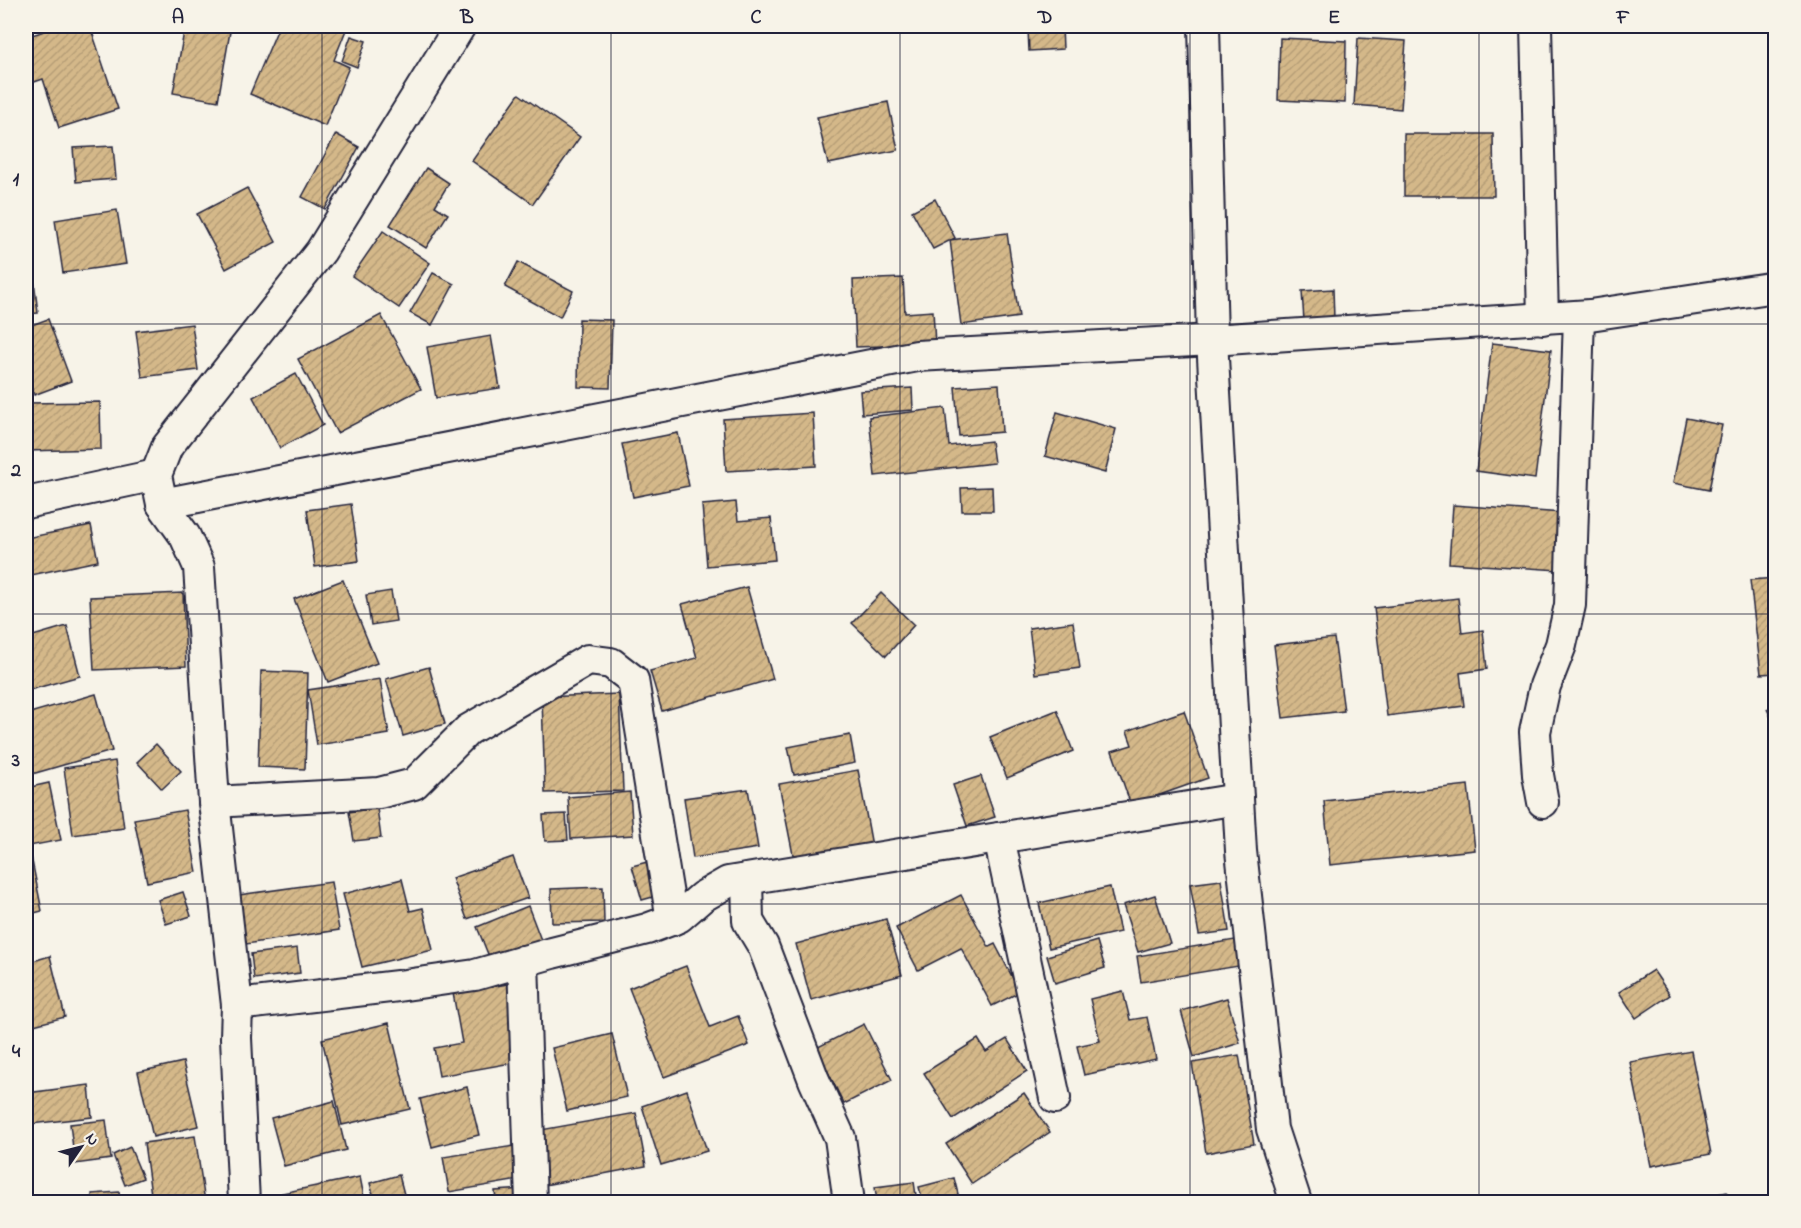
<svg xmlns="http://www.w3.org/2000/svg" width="1801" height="1228" viewBox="0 0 1801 1228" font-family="'Indie Flower',sans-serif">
<defs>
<pattern id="building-hatch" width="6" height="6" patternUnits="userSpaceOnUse" patternTransform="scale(1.5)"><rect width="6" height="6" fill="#d4b889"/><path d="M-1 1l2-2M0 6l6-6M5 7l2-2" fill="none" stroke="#b69e77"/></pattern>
</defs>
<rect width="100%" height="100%" fill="#f7f3e8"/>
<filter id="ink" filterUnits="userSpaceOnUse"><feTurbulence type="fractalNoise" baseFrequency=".0167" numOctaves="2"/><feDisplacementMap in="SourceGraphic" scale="12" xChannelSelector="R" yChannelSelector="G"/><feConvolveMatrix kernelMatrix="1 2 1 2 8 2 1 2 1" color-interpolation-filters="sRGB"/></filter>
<g filter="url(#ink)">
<g fill="url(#building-hatch)" stroke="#22223b" stroke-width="1.5">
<path d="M59 26H90L118 109 59 128 43 79 26 85V37Z"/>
<path d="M185 26H231L218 101 173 93Z"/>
<path d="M279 26H336L346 30 334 60 349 67 325 126 250 94Z"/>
<path d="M1062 27 1063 49 1029 51 1028 29Z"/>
<path d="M351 36 366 41 357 67 342 61Z"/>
<path d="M1280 38 1346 41 1345 103 1278 100Z"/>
<path d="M1358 38 1406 41 1401 109 1354 105Z"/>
<path d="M519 94 580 137 533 204 472 161Z"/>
<path d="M888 102 898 150 828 164 817 117Z"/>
<path d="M336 134 359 147 325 209 302 197Z"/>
<path d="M1404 134H1493L1494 196H1404Z"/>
<path d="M113 146 116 179 76 182 73 148Z"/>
<path d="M426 168 449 183 435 206 448 214 426 248 390 225Z"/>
<path d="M247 188 276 242 226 269 197 214Z"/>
<path d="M935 199 955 238 933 249 912 211Z"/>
<path d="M117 210 126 264 63 273 55 220Z"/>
<path d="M383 231 430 263 399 308 352 276Z"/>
<path d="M1007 233 1019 317 961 325 950 240Z"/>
<path d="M26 239H29L38 313 26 314Z"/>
<path d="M518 262 573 291 560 317 505 287Z"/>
<path d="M433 273 454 284 432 325 410 313Z"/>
<path d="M903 278 905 313 933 311 935 344 856 347 853 280Z"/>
<path d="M1333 289 1334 319 1304 321 1302 291Z"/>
<path d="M381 315 421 389 337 433 298 359Z"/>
<path d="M48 319 71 381 34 395 26 372V327Z"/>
<path d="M579 319 612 320 610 388 578 387Z"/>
<path d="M192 324 198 370 142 377 136 331Z"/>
<path d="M491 336 500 388 436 398 427 347Z"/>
<path d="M1492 343 1551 350 1535 479 1476 471Z"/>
<path d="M296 374 323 425 280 448 253 397Z"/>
<path d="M999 384 1002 432 959 436 955 387Z"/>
<path d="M912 388 913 410 862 414 860 391Z"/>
<path d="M100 402 101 449 27 451 26 403Z"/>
<path d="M945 408 949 446 991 441 994 463 875 476 869 417Z"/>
<path d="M1057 412 1116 429 1105 473 1045 456Z"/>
<path d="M813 413 816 466 726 471 723 419Z"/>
<path d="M1686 418 1722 425 1709 490 1673 483Z"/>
<path d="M678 433 689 486 633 497 622 444Z"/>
<path d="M992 487 993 511H962L961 488Z"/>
<path d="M736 502 738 521 771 518 775 560 707 566 702 505Z"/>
<path d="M351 504 359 561 315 567 307 510Z"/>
<path d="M1453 505 1563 513 1559 570 1449 563Z"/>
<path d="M91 525 98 561 26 576V538Z"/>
<path d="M1776 578V673L1761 674 1750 580Z"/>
<path d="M343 580 377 663 328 682 294 599Z"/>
<path d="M747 587 773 679 662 711 650 671 697 658 682 604Z"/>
<path d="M391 591 396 621 371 625 366 595Z"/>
<path d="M183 593 186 666 94 670 90 597Z"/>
<path d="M881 593 914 625 886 656 852 623Z"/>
<path d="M1458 598 1462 633 1483 630 1487 669 1460 673 1464 706 1387 716 1374 608Z"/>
<path d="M1073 622 1080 668 1035 674 1029 628Z"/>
<path d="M67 626 80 676 26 691V638Z"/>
<path d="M1334 638 1344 711 1283 718 1274 645Z"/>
<path d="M429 667 445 724 403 736 386 679Z"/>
<path d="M261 671 308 673 305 769 258 767Z"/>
<path d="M380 679 389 734 317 745 308 690Z"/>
<path d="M96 694 112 751 32 774 26 752V714Z"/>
<path d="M619 694 623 791 545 793 542 697Z"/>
<path d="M1776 705V729L1767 709Z"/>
<path d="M1057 710 1073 751 1007 778 990 737Z"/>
<path d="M1184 711 1208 778 1131 805 1112 751 1132 745 1127 731Z"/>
<path d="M850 735 855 763 794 775 788 747Z"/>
<path d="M156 744 181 771 162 789 137 762Z"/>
<path d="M115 761 124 828 73 835 64 768Z"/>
<path d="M858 770 872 846 794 860 779 784Z"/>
<path d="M981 776 995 817 967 826 953 785Z"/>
<path d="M49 783 61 840 29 846 42 911 26 915V788Z"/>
<path d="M1468 785 1475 850 1330 865 1324 801Z"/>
<path d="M748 789 758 848 693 858 684 798Z"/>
<path d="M630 792 633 835 571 839 568 797Z"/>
<path d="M377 808 381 838 354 841 349 812Z"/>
<path d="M185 810 197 872 147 882 134 819Z"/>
<path d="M566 814 568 840 545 841 543 815Z"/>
<path d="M513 857 528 898 467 919 452 878Z"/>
<path d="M651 861 660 895 642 900 632 866Z"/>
<path d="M402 879 410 911 423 908 433 950 362 967 343 894Z"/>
<path d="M1221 880 1229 931 1199 935 1190 884Z"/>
<path d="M331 882 339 930 246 944 239 895Z"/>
<path d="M603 887 604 922 552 923 551 889Z"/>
<path d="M1110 887 1120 932 1049 948 1039 903Z"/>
<path d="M183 892 191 916 166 924 158 900Z"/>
<path d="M961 895 989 947 995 944 1020 992 992 1006 961 948 918 970 896 928Z"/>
<path d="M1155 895 1170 943 1138 952 1123 905Z"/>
<path d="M528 906 541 940 490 959 477 927Z"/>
<path d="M886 919 902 975 811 1000 796 944Z"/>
<path d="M1241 939 1245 965 1141 982 1137 956Z"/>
<path d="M1097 941 1105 968 1055 983 1047 956Z"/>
<path d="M297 948 300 973 254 979 251 954Z"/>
<path d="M50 956 65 1017 26 1027V963Z"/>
<path d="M686 966 710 1027 738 1016 749 1045 664 1077 629 988Z"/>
<path d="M1653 970 1670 995 1636 1018 1619 992Z"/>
<path d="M508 984 523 1061 439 1076 434 1048 462 1043 453 993Z"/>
<path d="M1123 991 1130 1020 1147 1017 1156 1059 1084 1075 1077 1046 1100 1041 1090 999Z"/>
<path d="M1227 998 1240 1043 1194 1057 1181 1011Z"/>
<path d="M389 1023 410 1109 342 1125 322 1039Z"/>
<path d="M864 1024 892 1080 844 1104 816 1048Z"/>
<path d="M612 1034 627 1097 567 1111 552 1048Z"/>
<path d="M978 1039 986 1052 1007 1039 1027 1071 953 1119 924 1073Z"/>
<path d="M1691 1051 1711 1154 1651 1166 1630 1062Z"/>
<path d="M1239 1055 1254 1144 1206 1153 1192 1063Z"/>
<path d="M183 1062 198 1126 153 1137 138 1072Z"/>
<path d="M89 1085 92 1117 31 1124 27 1093Z"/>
<path d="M467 1087 479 1135 432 1147 420 1099Z"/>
<path d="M687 1090 707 1151 661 1165 642 1106Z"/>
<path d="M1024 1093 1050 1132 972 1184 946 1144Z"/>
<path d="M334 1101 346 1150 284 1166 271 1118Z"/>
<path d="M636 1113 646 1166 544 1185 535 1131Z"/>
<path d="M106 1120 111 1159 75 1164 70 1124Z"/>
<path d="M195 1136 205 1202H152L144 1143Z"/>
<path d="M514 1146 519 1180 449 1192 443 1157Z"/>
<path d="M130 1147 143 1178 125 1185 113 1155Z"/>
<path d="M399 1175 406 1202H375L370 1183Z"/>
<path d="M360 1177 365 1202H284L282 1193Z"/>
<path d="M954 1178 960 1202H923L919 1187Z"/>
<path d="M914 1182 917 1202H877L875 1187Z"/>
<path d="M525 1189 526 1202H496L495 1191Z"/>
<path d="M119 1192 120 1202H93L92 1194Z"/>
<path d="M1727 1192 1729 1202H1674Z"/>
</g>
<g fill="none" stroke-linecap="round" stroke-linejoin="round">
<defs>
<g id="minor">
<path d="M1204 26 1212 340 1241 851 1272 1129 1296 1202"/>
<path d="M1536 26 1543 319"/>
<path d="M26 503 156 475"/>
<path d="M162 504 917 356 1212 340 1590 315 1776 287"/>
<path d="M214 802 379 793 414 784 468 730 588 660 611 663 633 680 672 920"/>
<path d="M1543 802 1538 775 1535 732 1545 686 1561 645 1570 605 1579 316"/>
<path d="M999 838 1055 1098"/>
<path d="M747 879 748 921 763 946 814 1080 840 1138 849 1202"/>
<path d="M523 961 531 1202"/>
<path d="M237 1005 398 986 475 975 552 953 647 929 679 917 702 897 728 882 1238 799"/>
<path d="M244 1202 236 1038 237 1005 214 802 199 567 185 536 162 504 156 475 167 447 321 251 460 26"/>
</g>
</defs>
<use href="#minor" stroke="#22223b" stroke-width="34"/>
<use href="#minor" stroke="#f7f3e8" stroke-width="30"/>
</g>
</g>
<path fill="none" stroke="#22223b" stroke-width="1.5" stroke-opacity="0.55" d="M322 26V1202M611 26V1202M900 26V1202M1190 26V1202M1479 26V1202M26 324H1776M26 614H1776M26 904H1776"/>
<rect width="1801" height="1228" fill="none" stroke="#f7f3e8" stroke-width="66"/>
<g transform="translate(81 1147) rotate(55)" stroke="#f7f3e8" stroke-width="4.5" paint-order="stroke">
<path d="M0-4.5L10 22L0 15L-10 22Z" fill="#22223b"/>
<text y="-9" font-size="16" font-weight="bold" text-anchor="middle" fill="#22223b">N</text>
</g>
<rect x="33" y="33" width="1735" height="1162" fill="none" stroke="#22223b" stroke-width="2"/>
<g font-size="20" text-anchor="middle" font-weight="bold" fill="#22223b">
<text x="178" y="23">A</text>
<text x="467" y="23">B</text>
<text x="756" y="23">C</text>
<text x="1045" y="23">D</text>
<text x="1334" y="23">E</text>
<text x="1623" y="23">F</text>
<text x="16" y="185">1</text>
<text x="16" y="476">2</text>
<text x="16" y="766">3</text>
<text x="16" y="1057">4</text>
</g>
</svg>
